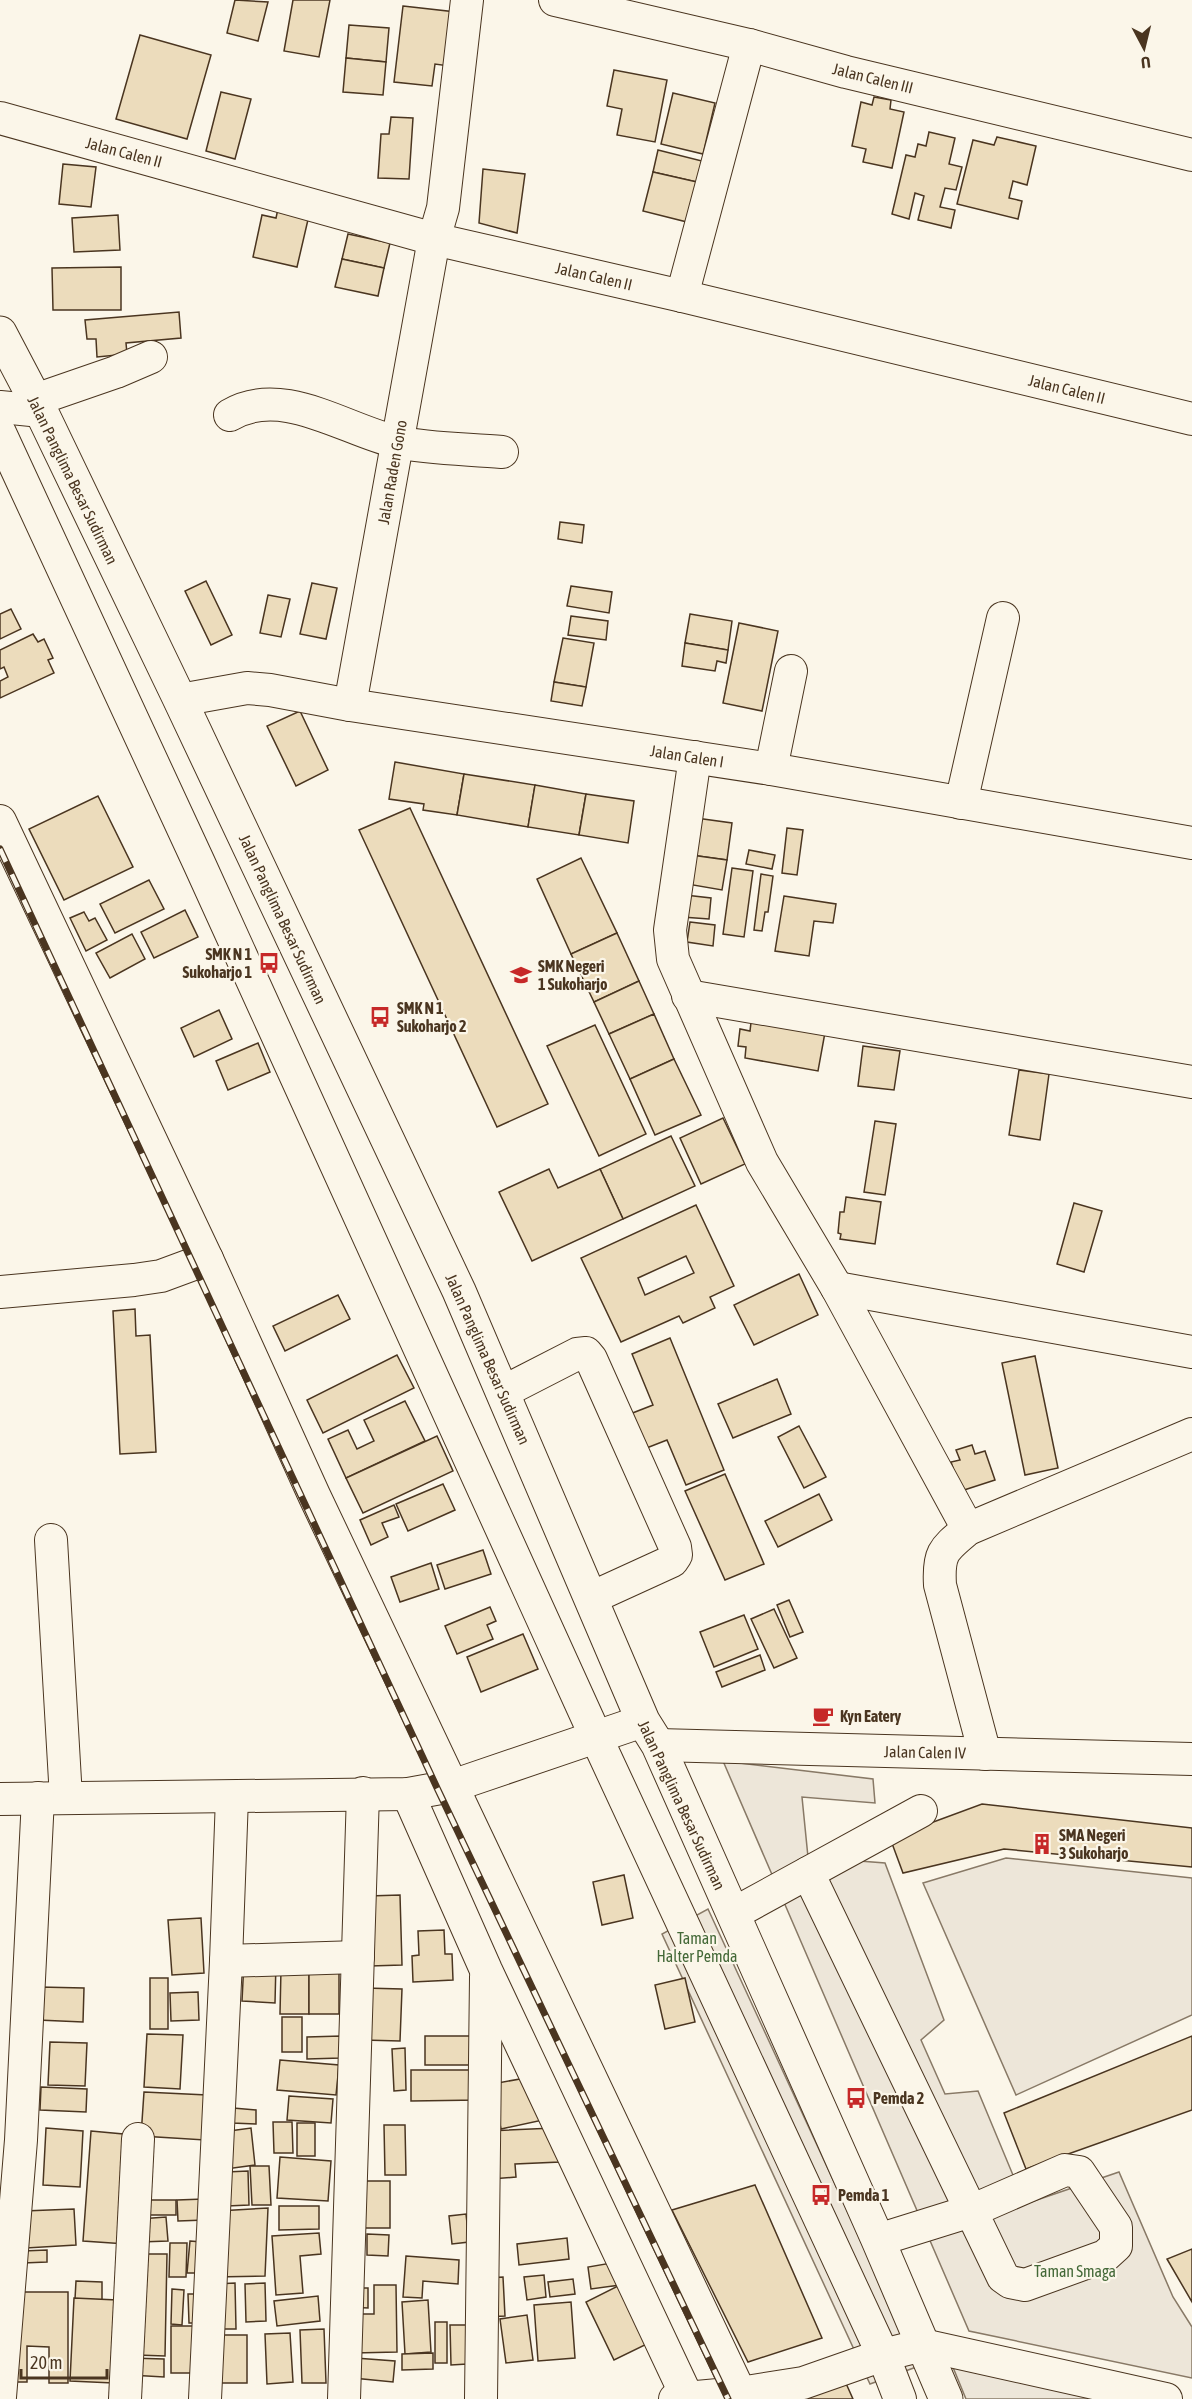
<svg xmlns="http://www.w3.org/2000/svg" width="1192" height="2399" viewBox="0 0 1192 2399" font-family="'Asap Condensed',sans-serif">
<rect width="100%" height="100%" fill="#fbf6e9"/>
<g fill="#ede6d9" stroke="#887966" stroke-width="1.5">
<path d="M723 1761 873 1779 875 1803 802 1797 808 1857 885 1863 944 2020 921 2040 945 2094 978 2091 1025 2204 1119 2172 1173 2297 1192 2327V2378L969 2331Z"/>
<path d="M1006 1858 1192 1878V2015L1016 2095 923 1883Z"/>
<path d="M708 1909 919 2366 870 2384 662 1934Z"/>
<path d="M950 2360 1099 2399H966Z"/>
</g>
<g fill="#ecdcbc" stroke="#4a3520" stroke-width="1.5" fill-rule="evenodd">
<path d="M235 0 268 2 258 41 227 33Z"/>
<path d="M293 0H330L319 57 284 51Z"/>
<path d="M403 6 456 12 449 66 435 64 432 86 394 82Z"/>
<path d="M349 25 389 28 386 62 346 58Z"/>
<path d="M140 35 211 55 187 139 116 119Z"/>
<path d="M346 58 386 62 383 95 343 92Z"/>
<path d="M614 70 667 80 655 142 617 135 622 109 607 106Z"/>
<path d="M221 92 251 99 235 159 206 151Z"/>
<path d="M673 93 715 103 703 154 661 144Z"/>
<path d="M874 97 891 100 890 109 904 112 892 168 863 162 866 149 852 146 861 102 872 105Z"/>
<path d="M391 117 413 118 409 179 378 178 381 134H389Z"/>
<path d="M929 132 955 138 949 164 962 167 956 190 945 188 940 207 955 210 951 228 918 220 924 196 915 193 909 219 892 214 906 155 915 157 918 144 926 146Z"/>
<path d="M997 137 1036 146 1027 185 1013 181 1009 198 1022 201 1018 219 957 204 973 140 994 145Z"/>
<path d="M658 150 702 161 697 182 653 172Z"/>
<path d="M63 164 96 167 91 207 59 204Z"/>
<path d="M483 169 525 174 517 233 479 223Z"/>
<path d="M653 172 697 182 687 222 643 211Z"/>
<path d="M279 204 310 211 297 267 253 257 262 215 276 218Z"/>
<path d="M118 215 120 250 74 252 72 218Z"/>
<path d="M348 234 390 243 384 268 342 259Z"/>
<path d="M342 259 384 268 378 296 335 287Z"/>
<path d="M121 267V310H53L52 268Z"/>
<path d="M179 312 181 338 126 343 127 354 97 357 96 339H87L85 320Z"/>
<path d="M560 522 584 525 582 543 558 539Z"/>
<path d="M206 581 232 635 211 645 185 591Z"/>
<path d="M312 583 337 588 326 639 300 634Z"/>
<path d="M571 586 612 592 609 613 567 606Z"/>
<path d="M268 595 290 599 281 637 260 633Z"/>
<path d="M11 609 21 629 0 639V614Z"/>
<path d="M690 614 732 621 728 650 685 643Z"/>
<path d="M571 616 608 621 606 640 568 635Z"/>
<path d="M739 623 778 631 762 711 723 703Z"/>
<path d="M33 634 38 642 44 639 53 658 48 660 54 673 0 698V681L8 677 4 667 0 669V650Z"/>
<path d="M563 638 594 643 586 687 554 682Z"/>
<path d="M685 643 728 650 726 663 717 661 715 671 682 666Z"/>
<path d="M554 682 586 687 582 706 551 701Z"/>
<path d="M300 711 328 770 296 786 267 726Z"/>
<path d="M395 762 464 774 457 815 423 810 424 804 389 799Z"/>
<path d="M464 774 535 785 528 827 457 815Z"/>
<path d="M535 785 586 794 579 835 528 827Z"/>
<path d="M586 794 634 801 628 843 579 835Z"/>
<path d="M98 796 133 867 64 900 29 829Z"/>
<path d="M410 808 548 1104 497 1127 359 830Z"/>
<path d="M696 818 732 823 727 860 691 855Z"/>
<path d="M787 828 803 830 797 875 782 873Z"/>
<path d="M749 850 775 855 772 869 746 864Z"/>
<path d="M691 855 727 860 722 890 687 884Z"/>
<path d="M581 858 617 933 571 954 537 879Z"/>
<path d="M732 868 753 871 744 937 723 934Z"/>
<path d="M761 874 773 876 768 912H765L762 931 754 930Z"/>
<path d="M149 880 164 909 115 933 100 904Z"/>
<path d="M685 895 711 898 709 919 682 917Z"/>
<path d="M784 896 836 904 833 923 814 921 809 956 775 951Z"/>
<path d="M185 910 198 937 154 958 141 932Z"/>
<path d="M84 912 89 921 95 918 107 940 86 951 70 918Z"/>
<path d="M690 922 715 925 713 946 687 942Z"/>
<path d="M617 933 639 981 594 1002 571 954Z"/>
<path d="M132 934 145 959 110 978 96 953Z"/>
<path d="M639 981 654 1014 609 1034 594 1002Z"/>
<path d="M219 1010 232 1039 194 1057 181 1028Z"/>
<path d="M654 1014 674 1059 630 1079 609 1034Z"/>
<path d="M752 1014 826 1027 818 1071 745 1058 746 1047 738 1046 740 1029 750 1031Z"/>
<path d="M595 1025 646 1134 599 1156 547 1046Z"/>
<path d="M258 1043 270 1072 228 1090 216 1061Z"/>
<path d="M863 1046 900 1051 894 1090 858 1086Z"/>
<path d="M674 1059 701 1115 655 1135 630 1079Z"/>
<path d="M1019 1070 1049 1074 1040 1140 1009 1135Z"/>
<path d="M723 1118 745 1164 701 1184 680 1138Z"/>
<path d="M875 1121 896 1124 885 1195 864 1192Z"/>
<path d="M671 1136 695 1186 623 1219 600 1169Z"/>
<path d="M549 1169 558 1188 600 1169 623 1219 532 1261 499 1192Z"/>
<path d="M846 1197 881 1202 875 1244 840 1239 841 1234 838 1233 840 1212H844Z"/>
<path d="M1074 1203 1102 1211 1084 1272 1057 1264Z"/>
<path d="M696 1205 734 1286 710 1297 715 1308 683 1323 679 1316 621 1342 581 1258ZM686 1256 694 1273 645 1295 638 1278Z"/>
<path d="M799 1274 818 1315 754 1345 734 1305Z"/>
<path d="M338 1295 350 1319 285 1351 273 1326Z"/>
<path d="M135 1309 136 1336 150 1335 156 1452 120 1454 113 1311Z"/>
<path d="M670 1338 724 1470 686 1485 667 1440 644 1449 630 1414 653 1405 632 1354Z"/>
<path d="M397 1355 414 1388 323 1433 307 1400Z"/>
<path d="M1035 1356 1058 1468 1025 1475 1002 1363Z"/>
<path d="M777 1379 791 1414 733 1438 718 1404Z"/>
<path d="M405 1401 425 1441 346 1478 328 1439 348 1430 357 1449 374 1441 364 1420Z"/>
<path d="M799 1426 826 1477 804 1488 778 1437Z"/>
<path d="M437 1436 453 1471 363 1513 346 1478Z"/>
<path d="M972 1445 975 1454 985 1451 995 1480 961 1491 951 1462 960 1460 956 1450Z"/>
<path d="M725 1474 764 1564 725 1580 685 1491Z"/>
<path d="M443 1484 455 1510 408 1531 396 1504Z"/>
<path d="M819 1494 832 1520 778 1547 765 1521Z"/>
<path d="M394 1505 399 1517 382 1523 388 1537 371 1545 360 1520Z"/>
<path d="M483 1550 491 1574 445 1589 437 1565Z"/>
<path d="M431 1563 439 1589 400 1602 391 1577Z"/>
<path d="M789 1600 803 1632 790 1637 777 1605Z"/>
<path d="M490 1607 496 1621 487 1625 493 1639 457 1654 445 1626Z"/>
<path d="M774 1609 797 1658 774 1668 751 1619Z"/>
<path d="M744 1615 758 1649 714 1667 700 1632Z"/>
<path d="M523 1634 538 1669 481 1692 467 1657Z"/>
<path d="M760 1655 765 1670 722 1687 716 1672Z"/>
<path d="M982 1804 1192 1828V1867L1004 1849 903 1873 890 1838Z"/>
<path d="M624 1875 633 1918 602 1925 593 1882Z"/>
<path d="M400 1895 402 1965 370 1966 368 1896Z"/>
<path d="M201 1918 204 1973 172 1975 168 1920Z"/>
<path d="M444 1930 445 1954H452L453 1980 413 1982 412 1956 419 1955 418 1931Z"/>
<path d="M244 1961 276 1962 275 2003 242 2001Z"/>
<path d="M281 1969H309V2014H280Z"/>
<rect x="309" y="1969" width="30" height="45"/>
<rect x="150" y="1978" width="18" height="51"/>
<path d="M685 1978 695 2022 665 2029 655 1985Z"/>
<path d="M39 1987 84 1988 83 2022 38 2020Z"/>
<path d="M364 1988 402 1989 400 2041 363 2040Z"/>
<path d="M198 1992 199 2020 171 2021 170 1993Z"/>
<rect x="282" y="2017" width="20" height="35"/>
<path d="M147 2034 183 2035 180 2089 144 2087Z"/>
<path d="M341 2036V2058L307 2059V2037Z"/>
<rect x="425" y="2036" width="56" height="29"/>
<path d="M1192 2036V2110L1026 2169 1004 2113Z"/>
<path d="M50 2042 87 2043 85 2086 48 2085Z"/>
<path d="M405 2048 406 2090 394 2091 392 2049Z"/>
<path d="M280 2060 339 2065 336 2095 277 2090Z"/>
<path d="M411 2070H479V2100L411 2101Z"/>
<path d="M531 2077 543 2120 501 2129 492 2084Z"/>
<path d="M41 2087 87 2089 86 2112 40 2110Z"/>
<path d="M144 2092 207 2095 205 2140 141 2136Z"/>
<path d="M289 2096 333 2099 331 2123 287 2120Z"/>
<path d="M233 2108 256 2110V2124L232 2123Z"/>
<path d="M273 2122H292L293 2153H274Z"/>
<rect x="297" y="2123" width="18" height="33"/>
<path d="M384 2125H405L406 2175H385Z"/>
<path d="M46 2128 83 2131 80 2187 43 2185Z"/>
<path d="M251 2128 255 2165 226 2169 222 2132Z"/>
<path d="M554 2128 560 2162 515 2164 516 2177 491 2179 488 2131Z"/>
<path d="M91 2131 134 2135 126 2244 83 2241Z"/>
<path d="M280 2157 331 2161 328 2201 277 2198Z"/>
<path d="M250 2166H269L271 2205H252Z"/>
<path d="M248 2171 249 2205 227 2206 226 2172Z"/>
<rect x="353" y="2181" width="37" height="47"/>
<path d="M755 2185 822 2338 748 2362 672 2210Z"/>
<path d="M204 2199 205 2220 178 2221 177 2200Z"/>
<rect x="147" y="2200" width="29" height="15"/>
<path d="M279 2206H319V2229L279 2230Z"/>
<path d="M268 2208 265 2276 213 2277 218 2211Z"/>
<path d="M74 2209 76 2245 26 2248 24 2211Z"/>
<path d="M466 2214 469 2242 452 2244 449 2216Z"/>
<path d="M166 2217 168 2241 140 2242 139 2219Z"/>
<path d="M319 2233 321 2254 300 2256 303 2293 276 2295 272 2236Z"/>
<path d="M367 2234 389 2235 388 2256 367 2255Z"/>
<path d="M567 2238 569 2259 519 2265 517 2244Z"/>
<path d="M190 2241 202 2242 200 2273H187Z"/>
<path d="M170 2243H187L186 2277H169Z"/>
<path d="M1192 2249V2302L1167 2259Z"/>
<path d="M47 2250V2262L23 2263V2251Z"/>
<path d="M138 2254H167L165 2356 137 2355Z"/>
<path d="M406 2256 459 2260 458 2284 423 2281 422 2298 403 2297Z"/>
<path d="M617 2262 620 2285 591 2289 588 2267Z"/>
<path d="M544 2275 546 2297 527 2300 524 2277Z"/>
<path d="M503 2277 505 2316 486 2317 484 2278Z"/>
<path d="M573 2279 575 2294 550 2297 548 2282Z"/>
<path d="M76 2281 102 2282V2300L75 2299Z"/>
<path d="M235 2283 236 2329H215V2284Z"/>
<path d="M265 2283 266 2321 246 2322 245 2284Z"/>
<path d="M374 2285H396L397 2352 354 2353V2314H374Z"/>
<path d="M620 2285 649 2343 614 2360 586 2302Z"/>
<path d="M349 2288H368V2308L348 2307Z"/>
<path d="M172 2289 184 2290 182 2325 171 2324Z"/>
<path d="M10 2292H68V2383H49V2347L27 2346V2382H9Z"/>
<path d="M188 2294H203V2323H189Z"/>
<path d="M318 2296 320 2321 277 2326 274 2301Z"/>
<path d="M74 2298 117 2300 113 2383 70 2381Z"/>
<path d="M428 2300 431 2352 405 2354 402 2302Z"/>
<path d="M571 2302 575 2358 538 2361 534 2305Z"/>
<path d="M527 2315 533 2360 506 2363 500 2319Z"/>
<rect x="435" y="2322" width="12" height="41"/>
<path d="M450 2325H467V2364L451 2365Z"/>
<rect x="171" y="2326" width="26" height="47"/>
<path d="M324 2329 326 2383H302L300 2330Z"/>
<path d="M290 2333 293 2382 267 2384 265 2334Z"/>
<rect x="215" y="2335" width="32" height="48"/>
<path d="M433 2353V2369L402 2370V2354Z"/>
<path d="M130 2358 164 2359V2377L130 2375Z"/>
<path d="M355 2358 395 2361 393 2382 353 2378Z"/>
<path d="M840 2370 853 2399H795Z"/>
</g>
<g fill="none" stroke-linecap="round" stroke-linejoin="round">
<defs>
<g id="minor">
<path d="M555 0 749 45 846 72 1192 155"/>
<path d="M0 118 434 239 682 296 1192 419"/>
<path d="M682 296 749 45"/>
<path d="M35 400 116 372 151 357"/>
<path d="M0 407 41 411"/>
<path d="M230 415C282 384 345 430 397 442 428 449 470 449 502 452"/>
<path d="M0 433 199 863 596 1737 883 2355 900 2399"/>
<path d="M180 700 247 688 270 690 350 705 771 769 1192 843"/>
<path d="M350 705 434 239 443 208 467 0"/>
<path d="M695 757 670 930 673 959 762 1162 837 1288 968 1529"/>
<path d="M771 769 791 671"/>
<path d="M961 803 1003 618"/>
<path d="M0 821 207 1259 314 1495 743 2399"/>
<path d="M688 996 1192 1082"/>
<path d="M837 1288 1192 1352"/>
<path d="M0 1292 134 1280 161 1276 207 1259"/>
<path d="M503 1392 577 1354 586 1353 591 1359 675 1547 676 1555 672 1561 591 1598"/>
<path d="M51 1540 66 1798"/>
<path d="M658 1745 1192 1759"/>
<path d="M985 1754 940 1585C938 1552 944 1549 968 1529L1192 1434"/>
<path d="M408 1794 486 1970 688 2399"/>
<path d="M0 1799 408 1794 452 1786 643 1721"/>
<path d="M808 1873 1003 2277 1010 2282 1025 2285 1105 2256 1116 2246V2227L1079 2172 1065 2170 971 2211 878 2240"/>
<path d="M733 1914 921 1811"/>
<path d="M226 1961 358 1957"/>
<path d="M0 2397 21 2140 38 1798"/>
<path d="M125 2399 138 2139"/>
<path d="M205 2399 226 1961 232 1797"/>
<path d="M344 2399 363 1793"/>
<path d="M481 2399 486 1977"/>
<path d="M675 2399 740 2393 803 2383 883 2355 923 2345 1166 2399"/>
</g>
<path id="major" d="M0 333 41 411 180 700 459 1291 643 1721 658 1745 878 2240 946 2399"/>
</defs>
<use href="#minor" stroke="#4a3520" stroke-width="34"/>
<use href="#major" stroke="#4a3520" stroke-width="35"/>
<use href="#minor" stroke="#fbf6e9" stroke-width="32"/>
<use href="#major" stroke="#fbf6e9" stroke-width="33"/>
<defs>
<path id="rail" d="M0 849 438 1790 728 2399"/>
</defs>
<use href="#rail" stroke="#4a3520" stroke-width="7"/>
<use href="#rail" stroke="#fbf6e9" stroke-width="4.5" stroke-dasharray="14" stroke-linecap="butt"/>
</g>
<defs>
<symbol id="bus-bare" viewBox="-9 -9 18 18"><path d="M-5-6H5V4H4V6H2V4H-2V6H-4V4H-5ZM-3.5-4V0h7V-4ZM-3.5 1.2v1.5H-2V1.2ZM2 1.2v1.5H3.5V1.2Z" fill="#c62828" stroke="#fbf6e9" stroke-width="2.5" paint-order="stroke"/></symbol>
<symbol id="school-bare" viewBox="-9 -9 18 18"><path d="M0-5L7-2L0 1L-7-2ZM-4 1L0 2.5L4 1V4Q0 6-4 4Z" fill="#c62828" stroke="#fbf6e9" stroke-width="2.5" paint-order="stroke"/></symbol>
<symbol id="cafe-bare" viewBox="-9 -9 18 18"><path d="M-5.5-4.5H6V0H3Q3 3.5 0 3.5H-2.5Q-5.5 3.5-5.5 0ZM3-3.2v2h1.7v-2ZM-6 4.5H4V6H-6Z" fill="#c62828" stroke="#fbf6e9" stroke-width="2.5" paint-order="stroke"/></symbol>
<symbol id="building-bare" viewBox="-9 -9 18 18"><path d="M-4-6H4V6H1V3H-1V6H-4ZM-2.5-4.3h1.7v1.8h-1.7ZM.8-4.3h1.7v1.8H.8ZM-2.5-1h1.7V.8h-1.7ZM.8-1h1.7V.8H.8Z" fill="#c62828" stroke="#fbf6e9" stroke-width="2.5" paint-order="stroke"/></symbol>
</defs>
<g fill-rule="evenodd">
<use href="#bus-bare" x="254" y="948" width="30" height="30"/>
<use href="#school-bare" x="506" y="960" width="30" height="30"/>
<use href="#bus-bare" x="365" y="1002" width="30" height="30"/>
<use href="#cafe-bare" x="808" y="1701" width="30" height="30"/>
<use href="#building-bare" x="1027" y="1829" width="30" height="30"/>
<use href="#bus-bare" x="841" y="2083" width="30" height="30"/>
<use href="#bus-bare" x="806" y="2180" width="30" height="30"/>
</g>
<g text-anchor="middle" dominant-baseline="central" stroke-width="4.5" stroke-linejoin="round" paint-order="stroke">
<g font-size="16" fill="#4a3520" stroke="#fbf6e9">
<text transform="translate(873 78) rotate(14)">Jalan Calen III</text>
<text transform="translate(124 152) rotate(15)">Jalan Calen II</text>
<text transform="translate(594 276) rotate(13)">Jalan Calen II</text>
<text transform="translate(1067 389) rotate(14)">Jalan Calen II</text>
<text transform="translate(392 472) rotate(-80)">Jalan Raden Gono</text>
<text transform="translate(73 480) rotate(64)">Jalan Panglima Besar Sudirman</text>
<text transform="translate(687 756) rotate(9)">Jalan Calen I</text>
<text transform="translate(283 919) rotate(65)">Jalan Panglima Besar Sudirman</text>
<text transform="translate(488 1359) rotate(66)">Jalan Panglima Besar Sudirman</text>
<text transform="translate(925 1752) rotate(1)">Jalan Calen IV</text>
<text transform="translate(682 1805) rotate(65)">Jalan Panglima Besar Sudirman</text>
</g>
<g font-size="16" font-weight="bold" fill="#4a3520" stroke="#fbf6e9" text-anchor="start">
<text x="252" y="954" text-anchor="end">SMK N 1<tspan x="252" dy="18">Sukoharjo 1</tspan></text>
<text x="538" y="966">SMK Negeri<tspan x="538" dy="18">1 Sukoharjo</tspan></text>
<text x="397" y="1008">SMK N 1<tspan x="397" dy="18">Sukoharjo 2</tspan></text>
<text x="840" y="1716">Kyn Eatery</text>
<text x="1059" y="1835">SMA Negeri<tspan x="1059" dy="18">3 Sukoharjo</tspan></text>
<text x="873" y="2098">Pemda 2</text>
<text x="838" y="2195">Pemda 1</text>
</g>
<g font-size="16" fill="#436837" stroke="#fbf6e9">
<text x="697" y="1938">Taman<tspan x="697" dy="18">Halter Pemda</tspan></text>
<text x="1075" y="2271">Taman Smaga</text>
</g>
</g>
<g transform="translate(1144 48) rotate(173)" stroke="#fbf6e9" stroke-width="4.5" paint-order="stroke">
<path d="M0-4.5L10 22L0 15L-10 22Z" fill="#4a3520"/>
<text y="-9" font-size="16" font-weight="bold" text-anchor="middle" fill="#4a3520">U</text>
</g>
<path d="M21 2369v9h86v-9" fill="none" stroke="#4a3520" stroke-width="3"/>
<text x="30" y="2369" font-size="18" fill="#4a3520" stroke="#fbf6e9" stroke-width="4.5" paint-order="stroke">20 m</text>
</svg>
